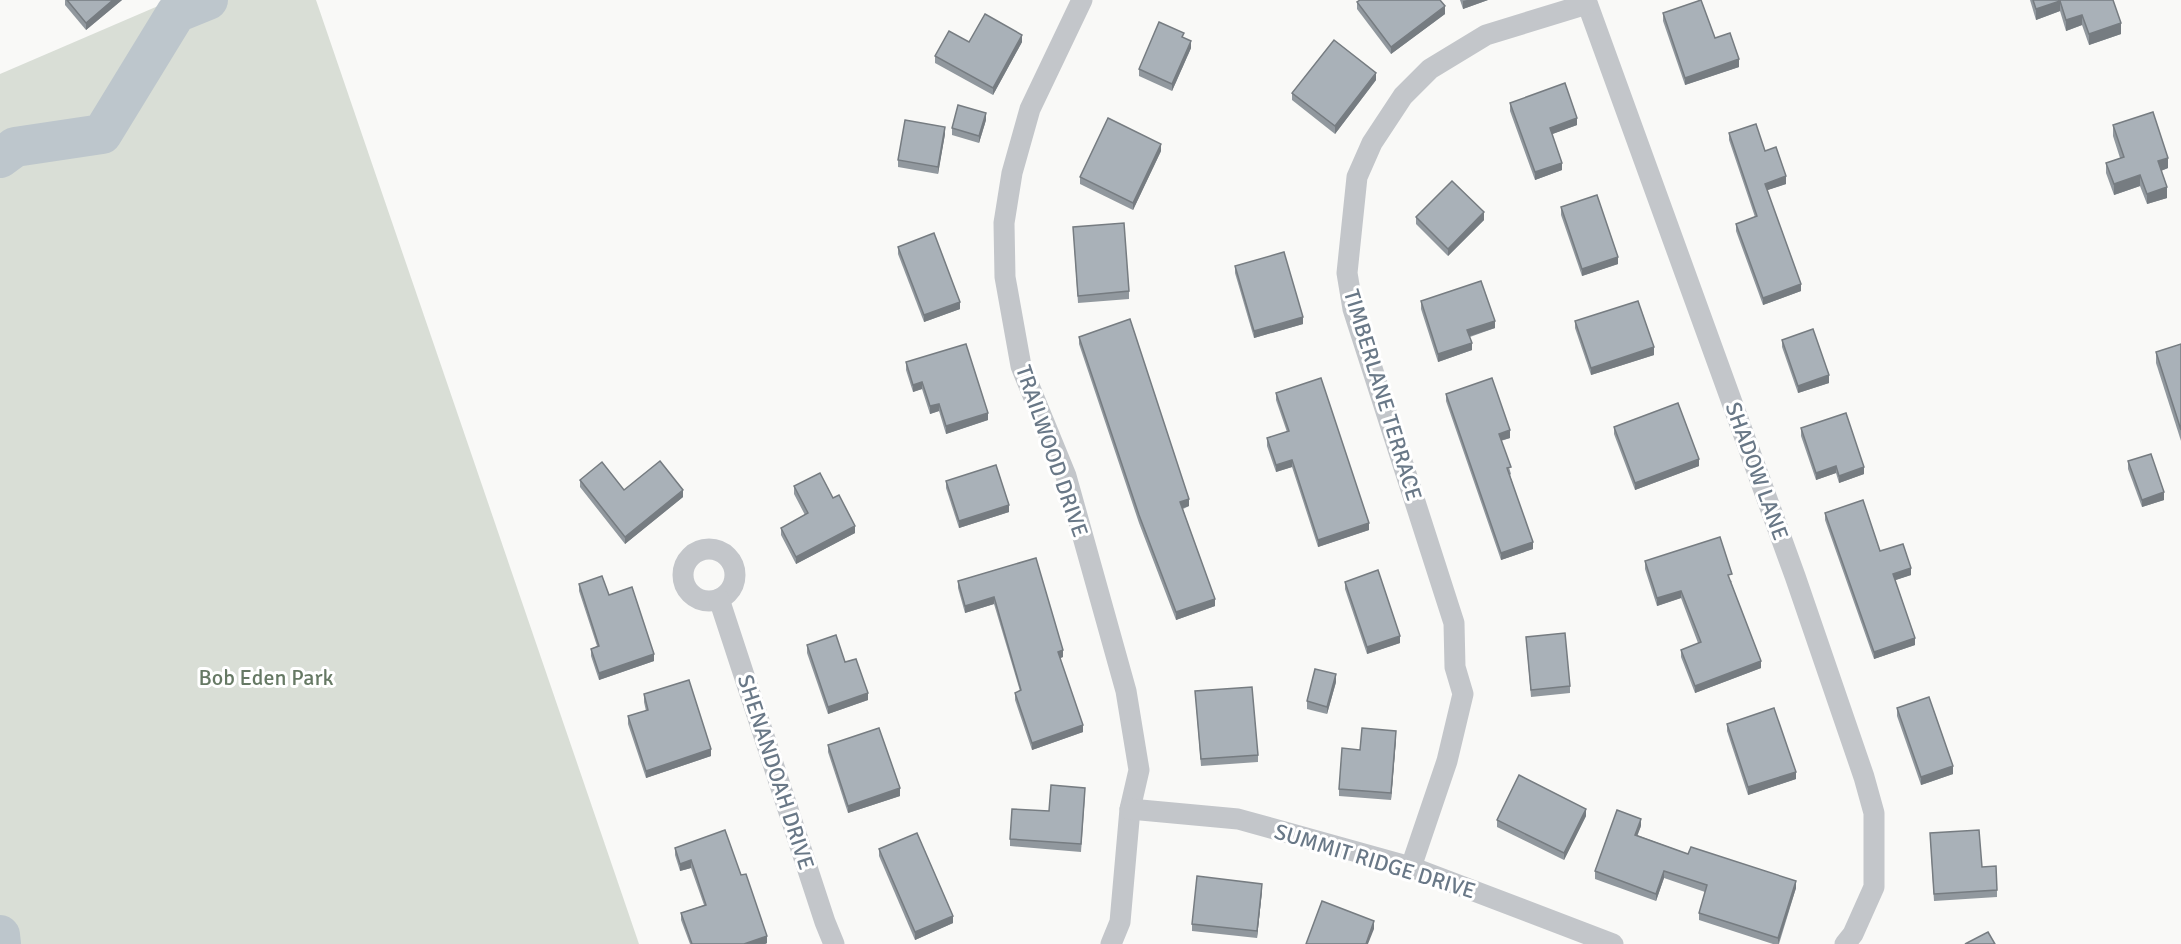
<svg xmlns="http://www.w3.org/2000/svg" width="2181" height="944" viewBox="0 0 2181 944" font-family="Signika,sans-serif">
<rect width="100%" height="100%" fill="#f9f9f7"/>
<path fill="#d9ded6" d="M172 0H316L639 944H0V74Z"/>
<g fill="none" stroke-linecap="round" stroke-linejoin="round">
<g stroke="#bdc6cc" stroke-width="40">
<path d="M0 158 15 147 102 134 176 13 208 0"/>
<path d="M0 935 1 944"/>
</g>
<g stroke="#c3c6ca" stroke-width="21">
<path d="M1082 0 1030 109 1012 173 1004 223 1005 277 1021 366 1066 476 1126 691 1139 770 1130 809 1120 922 1111 944"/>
<path d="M1586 0 1795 576 1864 777 1874 813V887L1853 934 1845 944"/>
<circle cx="709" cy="575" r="26"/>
<path d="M719 599 825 922 834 944"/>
<path d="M1130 809 1238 819 1411 867 1613 944"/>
<path d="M1411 867 1447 761 1463 694 1455 667 1454 623 1353 309 1347 273 1357 177 1372 143 1403 96 1430 69 1486 35 1587 4"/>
</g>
</g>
<g fill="#91989e">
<path d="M65 0H122L86 30 65 5Z"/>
<path d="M1460 0H1488L1463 9Z"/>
<path d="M2030 0H2113L2121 34 2089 45 2082 25 2066 31 2060 11 2036 20Z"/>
<path d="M1357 2 1445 14 1391 54 1357 9Z"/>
<path d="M1663 13 1715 38 1739 67 1685 85 1663 21Z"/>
<path d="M1184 38 1191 48 1172 91 1139 76V69Z"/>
<path d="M969 42H1022L993 95 935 63V56Z"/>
<path d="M1376 80 1335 134 1292 100V93Z"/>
<path d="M1510 103 1577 125 1552 134 1562 170 1535 180 1510 111Z"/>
<path d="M986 120 979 143 952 135V128Z"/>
<path d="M2113 125 2168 168 2161 171 2167 198 2147 204 2140 186 2114 195 2106 173V163L2120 158 2113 136Z"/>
<path d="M1729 133 1765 151 1786 184 1767 190 1801 291 1763 305 1736 231V224L1755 217 1729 140Z"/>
<path d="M945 134 938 174 898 167V160Z"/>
<path d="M1161 151 1133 210 1080 184V177Z"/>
<path d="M1561 207 1618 264 1582 276 1561 215Z"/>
<path d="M1416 217 1484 220 1448 256 1416 224Z"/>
<path d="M1073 227 1129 291V299L1078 303Z"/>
<path d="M898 247 960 309 924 322 898 254Z"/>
<path d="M1235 266 1303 324 1254 338 1235 273Z"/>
<path d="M1421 301 1495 328 1470 337 1472 350 1438 362 1421 309Z"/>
<path d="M1575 321 1654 355 1591 375 1575 328Z"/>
<path d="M1079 337 1189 506 1183 509 1215 606 1176 620 1139 523 1079 344Z"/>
<path d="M1782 340 1829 383 1798 393 1782 347Z"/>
<path d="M2181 344V441L2156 363V352Z"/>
<path d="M906 362 988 420 946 434 939 411 930 414 922 389 913 392 906 370Z"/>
<path d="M1276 393 1369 530 1318 547 1292 467 1276 472 1267 446V438L1287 432 1276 400Z"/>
<path d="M1446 394 1510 438 1501 441 1511 474 1510 475 1533 549 1501 560 1446 401Z"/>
<path d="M1614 427 1699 466 1635 490 1614 434Z"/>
<path d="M1801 428 1864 474 1839 483 1836 473 1816 480 1801 436Z"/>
<path d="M2128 461 2164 500 2142 507 2128 469Z"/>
<path d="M580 480 624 490 683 497 625 544 580 487Z"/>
<path d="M946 481 1009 512 959 528 946 488Z"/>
<path d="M794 486 833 498 855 533 796 564 781 535V528L805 515 794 494Z"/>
<path d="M1825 513 1880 551 1911 575 1895 580 1915 645 1874 659 1825 520Z"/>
<path d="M1036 558 1063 657 1060 658 1083 732 1032 750 1015 700V693L1020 691 994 604 965 613 958 588V581Z"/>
<path d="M1645 561 1732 581 1731 582 1761 668 1695 693 1681 657V650L1698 643 1681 598 1657 606 1645 569Z"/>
<path d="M1345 582 1400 643 1367 654 1345 589Z"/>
<path d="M579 584 609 595 654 661 599 680 591 656V649L597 646 579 591Z"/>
<path d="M1526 637 1570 686V693L1531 697Z"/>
<path d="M807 645 845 662 868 700 828 714 807 653Z"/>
<path d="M1336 682 1327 714 1307 709V701Z"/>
<path d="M1195 691 1258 755V762L1201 766Z"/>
<path d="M644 694 711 756 646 778 628 724V716L646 711 644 702Z"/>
<path d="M1897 708 1953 774 1921 785 1897 716Z"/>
<path d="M1727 724 1796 779 1748 795 1727 731Z"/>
<path d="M1396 739 1391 800 1339 796V789L1360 750Z"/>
<path d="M828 745 900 796 848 813 828 752Z"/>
<path d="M1085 795 1081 852 1010 846V839L1049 811Z"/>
<path d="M1586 816 1564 860 1497 827V820Z"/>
<path d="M1641 826 1637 835 1688 854 1796 888 1779 944H1773L1699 920V913L1705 892 1664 878 1656 901 1595 879V871Z"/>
<path d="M1930 833 1997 890V897L1934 901Z"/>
<path d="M675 848 741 875 767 943 765 944H690L681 920V913L704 905 691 868 680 871 675 855Z"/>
<path d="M879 849 953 923 915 940 879 856Z"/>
<path d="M1262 891 1257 938 1192 931V924Z"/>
</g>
<g fill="#767c81">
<path d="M113 0H122L86 30V23Z"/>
<path d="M1467 0H1488L1463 9V1Z"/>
<path d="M2060 1V11L2036 20V9Z"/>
<path d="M1445 6V14L1391 54V47Z"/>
<path d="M2082 15V25L2066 31V20Z"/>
<path d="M2121 23V34L2089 45V34Z"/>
<path d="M1022 35V42L993 95V88Z"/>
<path d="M1191 41V48L1172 91V84Z"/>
<path d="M1739 59V67L1685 85V78Z"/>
<path d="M1376 73V80L1335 134V126Z"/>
<path d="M986 113V120L979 143V136Z"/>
<path d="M1577 118V125L1550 135V128Z"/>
<path d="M945 127V134L938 174V167Z"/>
<path d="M1161 144V151L1133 210V203Z"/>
<path d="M2168 158V168L2158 172V161Z"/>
<path d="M1562 163V170L1535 180V172Z"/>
<path d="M2140 175V186L2114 195V184Z"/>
<path d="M1786 176V184L1765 191V184Z"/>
<path d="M2167 187V198L2147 204V194Z"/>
<path d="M1484 212V220L1448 256V249Z"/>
<path d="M1618 257V264L1582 276V269Z"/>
<path d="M1801 284V291L1763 305V298Z"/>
<path d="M960 302V309L924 322V315Z"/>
<path d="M1303 317V324L1254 338V331Z"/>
<path d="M1495 321V328L1467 337V330Z"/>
<path d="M1472 343V350L1438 362V354Z"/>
<path d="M1654 347V355L1591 375V368Z"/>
<path d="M1829 375V383L1798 393V386Z"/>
<path d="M922 382V389L913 392V385Z"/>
<path d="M939 404V411L930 414V406Z"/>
<path d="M988 413V420L946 434V426Z"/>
<path d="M1510 430V438L1499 441V434Z"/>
<path d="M1699 459V466L1635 490V483Z"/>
<path d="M1292 460V467L1276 472V465Z"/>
<path d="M1836 466V473L1816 480V473Z"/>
<path d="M1864 467V474L1839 483V476Z"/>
<path d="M683 490V497L625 544V537Z"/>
<path d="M2164 492V500L2142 507V500Z"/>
<path d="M1189 499V506L1180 509V502Z"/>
<path d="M1009 505V512L959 528V521Z"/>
<path d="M1369 523V530L1318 547V540Z"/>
<path d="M855 526V533L796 564V557Z"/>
<path d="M1533 542V549L1501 560V553Z"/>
<path d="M1911 568V575L1893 581V574Z"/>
<path d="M1681 591V598L1657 606V598Z"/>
<path d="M994 597V604L965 613V606Z"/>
<path d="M1215 599V606L1176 620V612Z"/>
<path d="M1400 636V643L1367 654V647Z"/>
<path d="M1915 638V645L1874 659V652Z"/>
<path d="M1063 650V657L1058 659V652Z"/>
<path d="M654 654V661L599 680V673Z"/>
<path d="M1761 661V668L1695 693V686Z"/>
<path d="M1336 674V682L1327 714V707Z"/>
<path d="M868 693V700L828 714V707Z"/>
<path d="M1083 725V732L1032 750V743Z"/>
<path d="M1396 731V739L1391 800V793Z"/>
<path d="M711 749V756L646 778V771Z"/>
<path d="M1953 766V774L1921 785V777Z"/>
<path d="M1796 772V779L1748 795V787Z"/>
<path d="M900 788V796L848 813V806Z"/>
<path d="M1586 809V816L1564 860V853Z"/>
<path d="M1641 819V826L1635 842V835Z"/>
<path d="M691 860V868L680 871V864Z"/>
<path d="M1664 871V878L1656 901V894Z"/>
<path d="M1796 881V888L1778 944V938Z"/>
<path d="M1262 884V891L1257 938V931Z"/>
<path d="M953 916V923L915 940V932Z"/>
<path d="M1374 921V929L1368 944H1366Z"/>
<path d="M767 936V943L765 944H744Z"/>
</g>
<g fill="#a9b1b8" stroke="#767c81" stroke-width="1.5">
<path d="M67 0H113L86 23Z"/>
<path d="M1360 0H1440L1445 6 1391 47 1357 2Z"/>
<path d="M1701 0 1715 38 1730 33 1739 59 1685 78 1663 13Z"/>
<path d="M2033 0H2113L2121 23 2089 34 2082 15 2066 20 2060 1 2036 9Z"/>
<path d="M985 14 1022 35 993 88 935 56 949 31 969 42Z"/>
<path d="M1159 22 1184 33 1182 37 1191 41 1172 84 1139 69Z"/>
<path d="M1334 40 1376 73 1335 126 1292 93Z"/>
<path d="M1565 83 1577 118 1550 128 1562 163 1535 172 1510 103Z"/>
<path d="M958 105 986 113 979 136 952 128Z"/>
<path d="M2153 112 2168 158 2158 161 2167 187 2147 194 2140 175 2114 184 2106 163 2124 157 2113 125Z"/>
<path d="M1108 118 1161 144 1133 203 1080 177Z"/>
<path d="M905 120 945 127 938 167 898 160Z"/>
<path d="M1756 124 1765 151 1776 147 1786 176 1765 184 1801 284 1763 298 1736 224 1757 216 1729 133Z"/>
<path d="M1452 181 1484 212 1448 249 1416 217Z"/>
<path d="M1597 195 1618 257 1582 269 1561 207Z"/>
<path d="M1124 223 1129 291 1078 296 1073 227Z"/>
<path d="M934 233 960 302 924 315 898 247Z"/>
<path d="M1284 252 1303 317 1254 331 1235 266Z"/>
<path d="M1481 281 1495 321 1467 330 1472 343 1438 354 1421 301Z"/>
<path d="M1638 301 1654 347 1591 368 1575 321Z"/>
<path d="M1130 319 1189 499 1180 502 1215 599 1176 612 1139 515 1079 337Z"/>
<path d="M1813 329 1829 375 1798 386 1782 340Z"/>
<path d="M966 344 988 413 946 426 939 404 930 406 922 382 913 385 906 362Z"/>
<path d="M2181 344V430L2156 352Z"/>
<path d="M1321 378 1369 523 1318 540 1292 460 1276 465 1267 438 1289 431 1276 393Z"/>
<path d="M1492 378 1510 430 1499 434 1511 467 1507 468 1533 542 1501 553 1446 394Z"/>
<path d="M1678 403 1699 459 1635 483 1614 427Z"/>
<path d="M1846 413 1864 467 1839 476 1836 466 1816 473 1801 428Z"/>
<path d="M2151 454 2164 492 2142 500 2128 461Z"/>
<path d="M660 461 683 490 625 537 580 480 602 462 624 490Z"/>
<path d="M996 465 1009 505 959 521 946 481Z"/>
<path d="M820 473 833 498 839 495 855 526 796 557 781 528 808 513 794 486Z"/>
<path d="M1863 500 1880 551 1903 544 1911 568 1893 574 1915 638 1874 652 1825 513Z"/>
<path d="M1720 537 1732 574 1728 575 1761 661 1695 686 1681 650 1701 642 1681 591 1657 598 1645 561Z"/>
<path d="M1036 558 1063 650 1058 652 1083 725 1032 743 1015 693 1021 690 994 597 965 606 958 581Z"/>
<path d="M1378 570 1400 636 1367 647 1345 582Z"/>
<path d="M602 576 609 595 632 587 654 654 599 673 591 649 599 646 579 584Z"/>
<path d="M1565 633 1570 686 1531 690 1526 637Z"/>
<path d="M836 635 845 662 856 659 868 693 828 707 807 645Z"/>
<path d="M1315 669 1336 674 1327 707 1307 701Z"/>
<path d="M689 680 711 749 646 771 628 716 648 710 644 694Z"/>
<path d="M1252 687 1258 755 1201 759 1195 691Z"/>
<path d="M1929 697 1953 766 1921 777 1897 708Z"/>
<path d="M1774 708 1796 772 1748 787 1727 724Z"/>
<path d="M879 728 900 788 848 806 828 745Z"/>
<path d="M1362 728 1396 731 1391 793 1339 789 1342 748 1360 750Z"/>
<path d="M1519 775 1586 809 1564 853 1497 820Z"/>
<path d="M1051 785 1085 788 1081 844 1010 839 1012 809 1049 811Z"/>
<path d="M1617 810 1641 819 1635 835 1688 854 1691 847 1796 881 1778 938 1699 913 1707 885 1664 871 1656 894 1595 871Z"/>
<path d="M725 830 741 875 746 874 767 936 744 944H692L681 913 706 905 691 860 680 864 675 848Z"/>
<path d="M1979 830 1982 867 1996 866 1997 890 1934 894 1930 833Z"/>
<path d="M917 833 953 916 915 932 879 849Z"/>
<path d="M1197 876 1262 884 1257 931 1192 924Z"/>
<path d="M1322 901 1374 921 1366 944H1306Z"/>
<path d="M1988 932 1995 944H1965Z"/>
</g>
<g text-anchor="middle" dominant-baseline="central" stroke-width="6" stroke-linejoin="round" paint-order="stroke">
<g font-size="22" fill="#697887" stroke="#fff">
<text transform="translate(1383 395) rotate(73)">TIMBERLANE TERRACE</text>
<text transform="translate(1052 451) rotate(71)">TRAILWOOD DRIVE</text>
<text transform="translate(1757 471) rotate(70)">SHADOW LANE</text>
<text transform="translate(776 772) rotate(72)">SHENANDOAH DRIVE</text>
<text transform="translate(1375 861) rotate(17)">SUMMIT RIDGE DRIVE</text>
</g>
<g font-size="22" fill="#667964" stroke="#fff">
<text x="266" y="677">Bob Eden Park</text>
</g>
</g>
</svg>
